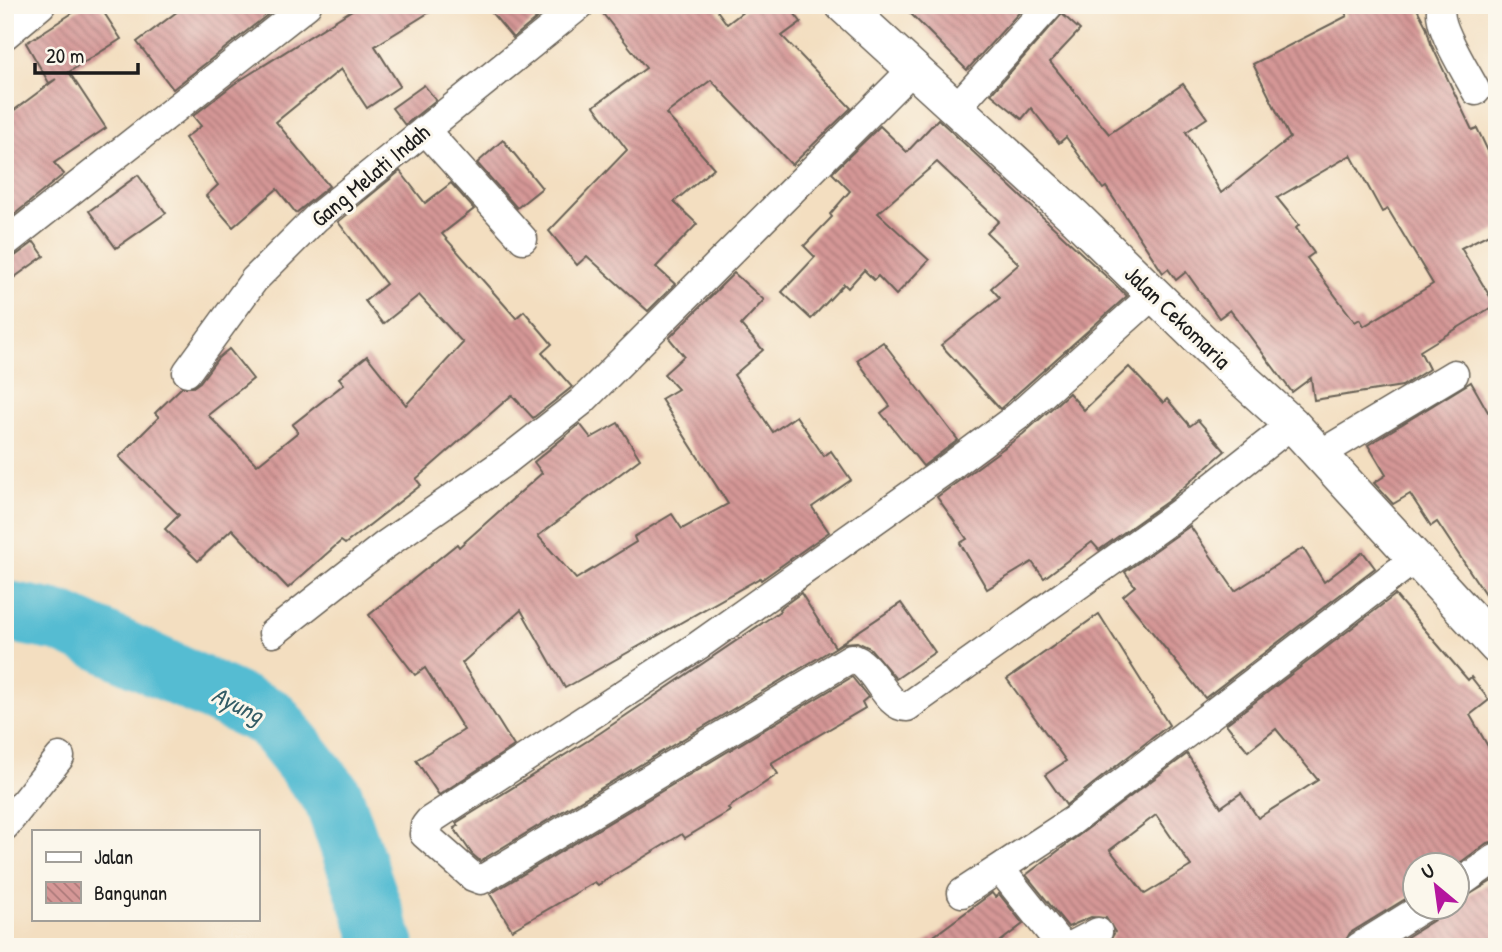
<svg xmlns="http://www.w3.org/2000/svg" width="1502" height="952" viewBox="0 0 1502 952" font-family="'Patrick Hand',sans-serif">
<defs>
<pattern id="building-back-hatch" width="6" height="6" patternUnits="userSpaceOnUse" patternTransform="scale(1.75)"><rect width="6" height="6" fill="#d59796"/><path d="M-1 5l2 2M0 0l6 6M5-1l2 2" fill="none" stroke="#ac7a7a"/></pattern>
</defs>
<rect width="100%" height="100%" fill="#fbf7ec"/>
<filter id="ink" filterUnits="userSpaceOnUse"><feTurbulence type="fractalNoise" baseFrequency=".0143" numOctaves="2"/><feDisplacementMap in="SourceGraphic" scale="14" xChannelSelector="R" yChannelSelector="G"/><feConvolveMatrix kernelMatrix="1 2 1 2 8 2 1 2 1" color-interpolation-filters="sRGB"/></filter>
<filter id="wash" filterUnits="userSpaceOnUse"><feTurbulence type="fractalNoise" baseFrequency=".00686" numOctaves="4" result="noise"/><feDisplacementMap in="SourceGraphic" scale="28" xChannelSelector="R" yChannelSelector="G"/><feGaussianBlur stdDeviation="1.57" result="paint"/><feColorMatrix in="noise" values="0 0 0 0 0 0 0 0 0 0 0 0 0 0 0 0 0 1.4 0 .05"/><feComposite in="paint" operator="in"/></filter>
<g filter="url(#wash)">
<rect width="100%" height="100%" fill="#f3dec0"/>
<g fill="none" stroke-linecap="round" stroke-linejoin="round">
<path stroke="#55bcd2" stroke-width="61" d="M5 611 61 622 270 718 333 797 385 947"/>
</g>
<g id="blocks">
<g fill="url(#building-back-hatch)" fill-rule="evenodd">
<path d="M85 5H99L121 39 69 72 106 128 54 163 64 174 5 222V117L56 79 49 83 26 43Z"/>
<path d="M186 5H280L173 89 137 42Z"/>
<path d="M360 5H441L375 46 400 86 367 108 341 69 276 122 329 186 296 213 277 189 233 227 206 196 218 185 185 138 201 126 193 116 234 84Z"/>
<path d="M485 5H553L513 38Z"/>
<path d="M596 5H713L727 24 752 5H788L801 22 782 36 851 108 792 165 711 80 666 114 714 168 674 202 697 224 656 267 675 284 648 311 587 256 577 265 549 231 627 150 594 106 646 68Z"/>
<path d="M902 5H1026L967 70Z"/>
<path d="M1341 5H1415L1426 26 1431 44 1472 130 1477 128 1497 170V230L1461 248 1495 305 1420 351 1429 369 1402 386 1314 400 1311 378 1292 392 1230 310 1219 318 1186 272 1176 280 1168 269 1163 273 1106 187 1103 189 1066 137 1059 143 1031 108 1022 119 991 94 1062 14 1080 30 1050 62 1109 134 1183 84 1207 118 1186 132 1221 193 1290 138 1253 64 1347 16ZM1351 155 1382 212 1388 209 1433 284 1364 326 1360 319 1355 322 1307 258 1314 253 1296 228 1299 225 1277 198Z"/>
<path d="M424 85 436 100 405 125 392 108Z"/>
<path d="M938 119 1127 296 1000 409 941 345 1000 298 991 288 1019 264 987 233 999 221 937 162 878 213 929 260 896 295 878 276 874 280 864 270 848 288 844 284 811 319 782 292 815 257 804 246 832 217 830 214 850 191 832 173 880 126 907 152Z"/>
<path d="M503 140 542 188 517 208 477 163Z"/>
<path d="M400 171 425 203 451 183 474 209 442 234 516 318 524 311 552 344 542 353 572 387 533 418 512 395 416 479 421 485 345 544 341 541 288 588 232 529 198 561 165 529 179 515 119 457 159 417 155 413 182 387H193L200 382 218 358 229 349 253 379 208 415 257 465 298 432 292 425 344 384 339 378 367 356 406 405 463 343 419 295 383 324 365 301 386 284 338 222Z"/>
<path d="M138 175 166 213 116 248 89 211Z"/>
<path d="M34 242 44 256 5 284V259L15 256Z"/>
<path d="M734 273 764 300 741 325 763 350 734 375 773 432 796 416 824 456 831 451 851 480 812 507 829 532 761 580 760 578 565 688 521 610 462 663 514 746 439 795 416 760 464 730 425 668 415 675 369 615 457 544 459 547 542 473 534 462 580 424 591 438 618 423 640 459 538 536 576 579 636 542 634 537 672 514 682 529 728 504 661 399 678 389 664 374 684 356 669 338Z"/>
<path d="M883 342 958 440 923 466 881 413 890 406 857 360Z"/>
<path d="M1129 367 1163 403 1167 399 1190 426 1198 420 1225 451 1168 501 1099 550 1092 542 1044 578 1032 562 987 589 960 543 967 539 937 497 1023 434 1069 393 1084 410Z"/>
<path d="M1471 382 1488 412 1497 407V612L1437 522 1431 526 1410 494 1393 504 1374 483 1386 475 1368 445Z"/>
<path d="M1190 526 1235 591 1303 548 1324 582 1363 552 1375 568 1205 698 1123 596 1135 586 1125 572Z"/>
<path d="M801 593 835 647 901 603 935 652 896 679 870 648 857 642 843 643 480 861 472 854 454 828 458 826 456 823 600 733 780 611 779 609Z"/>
<path d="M1395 595 1468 680 1471 677 1489 700 1470 715 1497 762V841L1487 843 1457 865 1415 864V893L1350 933 1342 947H1106L1115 932 1106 918 1091 917 1068 927 1026 875 1187 754 1221 807 1241 793 1258 818 1318 780 1276 729 1248 751 1226 724ZM1156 815 1191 866 1145 894 1110 850Z"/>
<path d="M1099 614 1169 725 1066 805 1045 775 1066 761 1007 679Z"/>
<path d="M852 677 868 697 862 702 865 708 771 763 778 774 728 808 730 811 685 838 682 834 598 885 595 882 512 930 490 894Z"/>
<path d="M1497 878V947H1391L1434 920 1441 906H1457V902Z"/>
<path d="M992 893 995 897 999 894 1023 924 993 947H919Z"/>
</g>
</g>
</g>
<g filter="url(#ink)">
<use href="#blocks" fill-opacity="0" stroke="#676055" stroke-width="2"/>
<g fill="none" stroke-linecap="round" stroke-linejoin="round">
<defs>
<g id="minor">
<path d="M1442 5C1434 23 1467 73 1476 91"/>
<path d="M5 35 41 5"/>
<path d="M955 109 1049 5"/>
<path d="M425 130 523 239"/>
<path d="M5 243 307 5"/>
<path d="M1154 294 1018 416 944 471 699 645 429 821 425 826 424 834 473 877 481 880 851 658C874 662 885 708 907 707L1178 514 1292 424"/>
<path d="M187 372 254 280 316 218 580 5"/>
<path d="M1322 453 1454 374"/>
<path d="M273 633 385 545 507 460 581 402 912 70"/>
<path d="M5 826 60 757"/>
<path d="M1000 869 1056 939 1066 947"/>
<path d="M1456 886 1497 857"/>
<path d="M962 893 1072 821 1417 557"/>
<path d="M1069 947 1098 932"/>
<path d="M1359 947 1425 906"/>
</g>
<path id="tertiary" d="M843 5 1076 218 1217 356 1292 424 1497 647"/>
</defs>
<use href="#minor" stroke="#676055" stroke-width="31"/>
<use href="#tertiary" stroke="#676055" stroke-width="38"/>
<use href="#minor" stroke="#fff" stroke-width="28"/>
<use href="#tertiary" stroke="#fff" stroke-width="35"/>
</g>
</g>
<g text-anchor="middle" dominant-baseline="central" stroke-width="6" stroke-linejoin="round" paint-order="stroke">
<g font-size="23" fill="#1c1c1c" stroke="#fbf7ec">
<text transform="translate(370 175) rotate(-40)">Gang Melati Indah</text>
<text transform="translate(1178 317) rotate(44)">Jalan Cekomaria</text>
</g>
<g font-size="24" font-style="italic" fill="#335c65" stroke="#fbf7ec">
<text transform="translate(238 704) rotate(26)">Ayung</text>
</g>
</g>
<rect width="1502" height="952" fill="none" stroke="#fbf7ec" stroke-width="28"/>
<rect x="32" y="830" width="228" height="91" fill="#fbf7ec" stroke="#a29f99" stroke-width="2"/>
<rect x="46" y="852" width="35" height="10" fill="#ffffff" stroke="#a29f99" stroke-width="2"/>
<text x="94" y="864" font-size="21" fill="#1c1c1c">Jalan</text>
<rect x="46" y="882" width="35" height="21" fill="url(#building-back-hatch)" stroke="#a29f99" stroke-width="2"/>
<text x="94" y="900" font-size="21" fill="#1c1c1c">Bangunan</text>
<g transform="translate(1436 886) rotate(331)"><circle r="33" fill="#fbf7ec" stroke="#a29f99" stroke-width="2"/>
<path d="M0-5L12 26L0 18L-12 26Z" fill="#b5179e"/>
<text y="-10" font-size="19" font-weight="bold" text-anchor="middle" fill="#1c1c1c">U</text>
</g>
<path d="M35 63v10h103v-10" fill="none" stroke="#1c1c1c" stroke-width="3.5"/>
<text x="46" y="63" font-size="21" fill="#1c1c1c" stroke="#fbf7ec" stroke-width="5" paint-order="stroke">20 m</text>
</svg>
